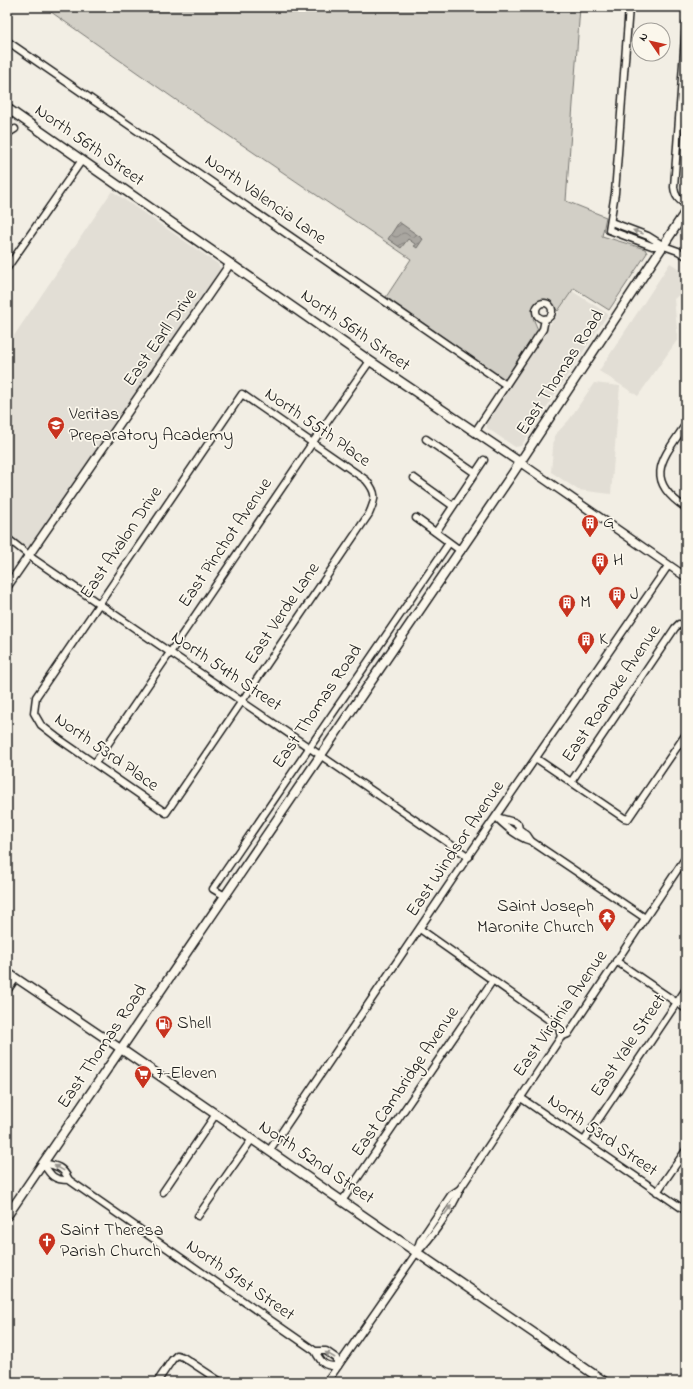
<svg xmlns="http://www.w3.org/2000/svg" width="693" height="1389" viewBox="0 0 693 1389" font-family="'Indie Flower',sans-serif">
<defs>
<pattern id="water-waves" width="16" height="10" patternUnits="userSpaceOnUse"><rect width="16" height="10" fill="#a9a6a0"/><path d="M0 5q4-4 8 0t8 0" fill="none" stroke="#898682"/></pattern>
</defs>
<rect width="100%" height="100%" fill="#f2eee4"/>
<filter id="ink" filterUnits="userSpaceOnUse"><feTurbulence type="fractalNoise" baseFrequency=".025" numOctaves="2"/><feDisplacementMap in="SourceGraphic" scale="8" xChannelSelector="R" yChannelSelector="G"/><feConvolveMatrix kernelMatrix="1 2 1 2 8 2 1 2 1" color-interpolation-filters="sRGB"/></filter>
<g filter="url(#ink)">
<g fill="#e2ded5">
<path d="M112 191 218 264 221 270 33 546 28 548 7 534V346Z"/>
<path d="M670 263 686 273V289L674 299 678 339 638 396 599 371Z"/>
<path d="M572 291 608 314 521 446 515 447 487 428V422Z"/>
<path d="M594 383 620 386 611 494 578 490 551 472 554 436 569 420Z"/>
</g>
<path fill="#d2cfc6" stroke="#777671" d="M44 7H580L566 201 606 217 602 236 645 249 647 253 609 310 574 288 558 311 545 299 533 318 538 330 505 380 386 297 411 259 179 102Z"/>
<path fill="url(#water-waves)" stroke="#716f6b" d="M399 222 423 239 417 248 414 246 415 244 408 239 401 248 388 239Z"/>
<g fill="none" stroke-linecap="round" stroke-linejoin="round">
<defs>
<g id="minor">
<path d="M629 7 615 193 609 230 652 246H664"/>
<path d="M686 23 674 187C675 197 679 200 686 205"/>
<path d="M7 41 506 385"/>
<path d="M7 134 15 129"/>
<path d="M611 222 648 236 664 246 678 251 686 256"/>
<path d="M7 268 82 160"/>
<circle cx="544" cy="311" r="8"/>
<path d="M242 394 366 480C377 493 376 498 369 514L166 813 59 739 41 725 34 713 36 697Z"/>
<path d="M686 424C663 458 642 479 686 508"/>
<path d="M475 432 543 329 545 319"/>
<path d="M426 439 475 473"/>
<path d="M414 478 453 506"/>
<path d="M416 518 461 551"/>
<path d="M436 532 484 460"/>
<path d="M7 538 35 560 469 857"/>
<path d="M537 759 624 818 628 819 686 734"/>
<path d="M95 763 313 442 370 361"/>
<path d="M571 782 675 628 679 624 686 627"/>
<path d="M496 817C505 826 519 838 531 841L645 918"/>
<path d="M496 817 514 822 518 824 519 829 527 835 531 841"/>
<path d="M225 896 213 889 449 543"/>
<path d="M420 929 552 1022 559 1028 561 1037"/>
<path d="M616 961 686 1009"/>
<path d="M7 991 16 978"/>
<path d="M521 1098 686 1211"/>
<path d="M584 1141 686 989"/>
<path d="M269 1151 469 855 668 566"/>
<path d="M43 1163C58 1166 63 1167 69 1180L315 1351C321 1362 324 1367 338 1366L336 1358 326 1351H315"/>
<path d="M43 1163C51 1176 53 1180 69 1180"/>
<path d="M163 1192 216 1114"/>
<path d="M657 1192 686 1150"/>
<path d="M342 1201 493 980"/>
<path d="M198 1216 252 1139"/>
<path d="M417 1250 420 1241 451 1195 460 1189"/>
<path d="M157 1382 172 1360 177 1355 183 1357 221 1382"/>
<path d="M327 1382 417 1252C430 1240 454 1206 460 1189L561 1037 568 1034 686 857"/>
</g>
<g id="tertiary">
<path d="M521 463 686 577"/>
<path d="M7 587 230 264"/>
<path d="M7 972 121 1049"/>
</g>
<g id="secondary">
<path d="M7 108 370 361 521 463"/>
<path d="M121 1049 605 1382"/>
<path d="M7 1216 513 473 686 211"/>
</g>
</defs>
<use href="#minor" stroke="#1c1c1c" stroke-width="9"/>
<use href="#tertiary" stroke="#1c1c1c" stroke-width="10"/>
<use href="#secondary" stroke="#1c1c1c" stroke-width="11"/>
<use href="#minor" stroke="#fbf7ec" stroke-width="6"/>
<use href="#tertiary" stroke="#fbf7ec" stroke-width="7"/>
<use href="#secondary" stroke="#fbf7ec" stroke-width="8"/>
</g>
<defs><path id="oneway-solid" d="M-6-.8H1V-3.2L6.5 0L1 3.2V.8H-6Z"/></defs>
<g fill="#97948e">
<use href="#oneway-solid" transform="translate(638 232) rotate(-160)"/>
<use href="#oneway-solid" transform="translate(59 1168) rotate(-151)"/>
<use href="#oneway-solid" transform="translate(448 1210) rotate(-55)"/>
<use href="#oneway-solid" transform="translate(330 1355) rotate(-150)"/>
</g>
</g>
<defs>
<symbol id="school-pin" viewBox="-11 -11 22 30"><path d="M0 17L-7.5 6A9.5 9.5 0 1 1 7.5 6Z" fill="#c8321e" stroke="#fbf7ec"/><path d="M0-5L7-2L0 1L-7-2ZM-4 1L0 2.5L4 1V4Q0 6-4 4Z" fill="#fff"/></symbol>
<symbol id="building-pin" viewBox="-11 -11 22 30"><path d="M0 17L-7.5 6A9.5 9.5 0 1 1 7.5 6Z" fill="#c8321e" stroke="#fbf7ec"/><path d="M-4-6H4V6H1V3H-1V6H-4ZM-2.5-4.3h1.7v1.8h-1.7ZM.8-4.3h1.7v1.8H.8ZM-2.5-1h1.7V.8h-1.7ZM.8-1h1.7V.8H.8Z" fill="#fff"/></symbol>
<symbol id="temple-pin" viewBox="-11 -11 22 30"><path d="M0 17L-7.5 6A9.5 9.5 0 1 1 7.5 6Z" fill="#c8321e" stroke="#fbf7ec"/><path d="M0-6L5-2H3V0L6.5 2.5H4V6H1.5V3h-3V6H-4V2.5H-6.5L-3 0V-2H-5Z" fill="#fff"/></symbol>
<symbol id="fuel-pin" viewBox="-11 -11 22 30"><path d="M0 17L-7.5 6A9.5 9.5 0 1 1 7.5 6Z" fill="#c8321e" stroke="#fbf7ec"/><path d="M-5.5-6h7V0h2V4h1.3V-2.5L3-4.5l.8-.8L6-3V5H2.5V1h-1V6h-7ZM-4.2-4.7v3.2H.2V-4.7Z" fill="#fff"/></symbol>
<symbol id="supermarket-pin" viewBox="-11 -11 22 30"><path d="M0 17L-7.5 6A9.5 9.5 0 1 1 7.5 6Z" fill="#c8321e" stroke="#fbf7ec"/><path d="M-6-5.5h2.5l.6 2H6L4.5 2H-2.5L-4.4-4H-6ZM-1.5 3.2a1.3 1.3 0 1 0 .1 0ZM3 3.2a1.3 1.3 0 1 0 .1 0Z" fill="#fff"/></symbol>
<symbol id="church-pin" viewBox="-11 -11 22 30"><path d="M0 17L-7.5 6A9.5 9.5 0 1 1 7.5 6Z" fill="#c8321e" stroke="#fbf7ec"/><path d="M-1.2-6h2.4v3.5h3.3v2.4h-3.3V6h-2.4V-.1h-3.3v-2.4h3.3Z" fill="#fff"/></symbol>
</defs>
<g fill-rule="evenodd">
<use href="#school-pin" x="46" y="415" width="20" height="27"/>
<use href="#building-pin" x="580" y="513" width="20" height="27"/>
<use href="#building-pin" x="590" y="551" width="20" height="27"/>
<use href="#building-pin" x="607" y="585" width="20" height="27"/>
<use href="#building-pin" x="557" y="593" width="20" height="27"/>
<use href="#building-pin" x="576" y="630" width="20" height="27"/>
<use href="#temple-pin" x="597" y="907" width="20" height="27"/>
<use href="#fuel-pin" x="154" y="1014" width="20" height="27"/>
<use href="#supermarket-pin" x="133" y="1064" width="20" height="27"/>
<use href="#church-pin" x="37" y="1231" width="20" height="27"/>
</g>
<g text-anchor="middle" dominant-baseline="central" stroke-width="3.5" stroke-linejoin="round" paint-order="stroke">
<g font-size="18" fill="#1c1c1c" stroke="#fbf7ec">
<text transform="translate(89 146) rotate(35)">North 56th Street</text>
<text transform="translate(265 200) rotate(35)">North Valencia Lane</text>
<text transform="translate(355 331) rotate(35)">North 56th Street</text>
<text transform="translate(161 338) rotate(-55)">East Earll Drive</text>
<text transform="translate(561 373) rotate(-57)">East Thomas Road</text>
<text transform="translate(317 428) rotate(35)">North 55th Place</text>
<text transform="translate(122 543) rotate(-56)">East Avalon Drive</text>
<text transform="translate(226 543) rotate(-56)">East Pinchot Avenue</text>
<text transform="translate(283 614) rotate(-56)">East Verde Lane</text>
<text transform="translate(226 672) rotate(34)">North 54th Street</text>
<text transform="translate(612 694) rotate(-56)">East Roanoke Avenue</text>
<text transform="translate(318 707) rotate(-56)">East Thomas Road</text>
<text transform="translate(106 753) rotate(35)">North 53rd Place</text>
<text transform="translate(456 849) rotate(-56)">East Windsor Avenue</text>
<text transform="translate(561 1014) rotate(-55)">East Virginia Avenue</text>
<text transform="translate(629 1046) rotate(-56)">East Yale Street</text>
<text transform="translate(103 1047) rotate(-56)">East Thomas Road</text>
<text transform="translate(406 1082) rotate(-56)">East Cambridge Avenue</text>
<text transform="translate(602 1136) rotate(35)">North 53rd Street</text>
<text transform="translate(316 1163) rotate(34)">North 52nd Street</text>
<text transform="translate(240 1281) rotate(35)">North 51st Street</text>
</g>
<g font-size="18" fill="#1c1c1c" stroke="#fbf7ec" text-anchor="start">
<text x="69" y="415">Veritas<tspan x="69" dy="21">Preparatory Academy</tspan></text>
<text x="603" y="523">G</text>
<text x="613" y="561">H</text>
<text x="630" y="595">J</text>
<text x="580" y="603">M</text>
<text x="599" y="640">K</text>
<text x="594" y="907" text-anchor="end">Saint Joseph<tspan x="594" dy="21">Maronite Church</tspan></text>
<text x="177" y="1024">Shell</text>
<text x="156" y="1074">7-Eleven</text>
<text x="60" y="1231">Saint Theresa<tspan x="60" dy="21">Parish Church</tspan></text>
</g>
</g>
<rect width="693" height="1389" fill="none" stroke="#fbf7ec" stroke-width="24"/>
<rect x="12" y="12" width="669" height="1365" fill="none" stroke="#1c1c1c" stroke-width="1.5" filter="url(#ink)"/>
<g transform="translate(651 42) rotate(304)"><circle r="19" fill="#fbf7ec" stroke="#a29f99"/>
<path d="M0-3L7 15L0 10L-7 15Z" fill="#c8321e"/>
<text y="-6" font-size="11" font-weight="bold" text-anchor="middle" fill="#1c1c1c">N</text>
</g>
</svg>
